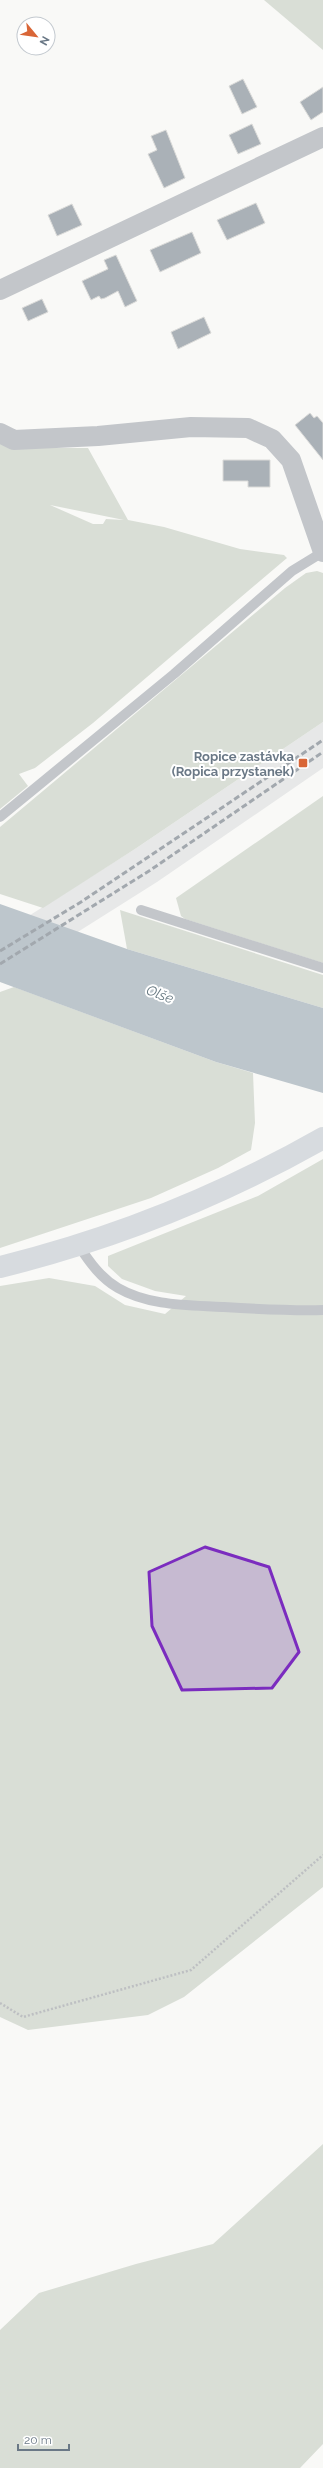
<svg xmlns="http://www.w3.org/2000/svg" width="323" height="2468" viewBox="0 0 323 2468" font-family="Raleway,sans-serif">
<rect width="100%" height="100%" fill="#f9f9f7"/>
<path fill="#e7e8e8" d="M323 722V768L157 882 19 969 0 934 135 849Z"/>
<g fill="#d9ded6" fill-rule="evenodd">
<path d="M264 0H323V50Z"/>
<path d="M0 443 10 448H88L128 520 164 527 240 549 284 555 287 558 93 723 35 768 19 774 28 786 0 809ZM50 505 124 520 106 519 103 524H93Z"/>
<path d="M317 571 323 573V722L135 849 43 908 0 894V827L285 588 306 573Z"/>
<path d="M323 796V963L185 919 181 916 176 898Z"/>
<path d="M120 910 323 975V1008L127 949Z"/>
<path d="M14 987 216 1062 253 1073 255 1123 251 1150 218 1168 151 1198 0 1248V992Z"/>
<path d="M323 1159V1887L184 1997 148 2015 28 2030 0 2017V1286L49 1278 95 1286 125 1305 165 1314 186 1296 155 1291 122 1279 108 1266V1256L258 1196Z"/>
<path d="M323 2144V2444L300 2468H0V2330L39 2293 136 2264 213 2244Z"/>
</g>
<path fill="#bdc6cc" d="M0 904 127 949 323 1008V1093L216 1062 0 982Z"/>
<g fill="#aab1b7" stroke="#dbdbd9">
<path d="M243 79 257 107 242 114 229 86Z"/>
<path d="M323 87V112L311 120 300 102Z"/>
<path d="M252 124 261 144 238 154 229 135Z"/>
<path d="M166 130 185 178 164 188 148 154 157 150 151 136Z"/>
<path d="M256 203 265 223 227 240 217 220Z"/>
<path d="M72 204 82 225 57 236 48 215Z"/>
<path d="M192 232 201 253 160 272 150 250Z"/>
<path d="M116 255 137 301 125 307 118 291 105 298 101 299 99 296 91 300 82 281 108 269 104 260Z"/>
<path d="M42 299 48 312 28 321 22 308Z"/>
<path d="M204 317 211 333 178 349 171 332Z"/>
<path d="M310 413 314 418 317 416 323 423V460L295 425Z"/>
<path d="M223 460H270V487H248V481H223Z"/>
</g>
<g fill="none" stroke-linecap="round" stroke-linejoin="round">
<path stroke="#bdbfc2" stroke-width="2.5" stroke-dasharray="2 2" stroke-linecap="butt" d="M0 2003 23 2017 191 1970 323 1855"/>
<g stroke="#c3c6ca" stroke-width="10">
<path d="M0 817 174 674 292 571 323 552"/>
<path d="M141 910 323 968"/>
<path d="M79 1246C90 1263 101 1278 118 1288 149 1306 188 1305 222 1307 256 1309 289 1311 323 1310"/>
</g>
<g stroke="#c3c6ca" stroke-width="20">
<path d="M0 290 323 137"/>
<path d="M0 433 14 440 98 436 191 427 248 428 272 439 291 460 323 552"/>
</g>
<path stroke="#d7dbdf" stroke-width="22" d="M0 1267C114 1239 221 1196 323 1138"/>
<g stroke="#a2a8ae" stroke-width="3" stroke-dasharray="6 3" stroke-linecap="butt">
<path d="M0 951 81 902 323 740"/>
<path d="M0 964 149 871 323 752"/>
</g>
</g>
<path fill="#7b2cbf" fill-opacity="0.2" stroke="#7b2cbf" stroke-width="3" stroke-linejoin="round" d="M205 1547 269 1567 299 1652 272 1688 182 1690 152 1626 149 1572Z"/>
<rect fill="#d96637" stroke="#fff" stroke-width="1.5" x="298" y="758" width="10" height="10" rx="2"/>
<g text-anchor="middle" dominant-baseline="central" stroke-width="4" stroke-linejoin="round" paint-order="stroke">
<g font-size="13" font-weight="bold" fill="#6a7886" stroke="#fff" text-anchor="end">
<text x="294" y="756">Ropice zastávka<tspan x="294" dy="15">(Ropica przystanek)</tspan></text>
</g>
<g font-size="14" font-style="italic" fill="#667881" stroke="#fff">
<text transform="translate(160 994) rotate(21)">Olše</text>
</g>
</g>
<g transform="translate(36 36) rotate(119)"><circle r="19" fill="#ffffff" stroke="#c3c9cf"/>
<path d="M0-3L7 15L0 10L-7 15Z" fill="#d96637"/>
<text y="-6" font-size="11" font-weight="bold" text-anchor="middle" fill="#6a7886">N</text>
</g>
<path d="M18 2444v6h51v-6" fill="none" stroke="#6a7886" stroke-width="2"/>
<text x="24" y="2444" font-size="12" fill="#6a7886" stroke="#ffffff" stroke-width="3" paint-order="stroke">20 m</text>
</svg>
